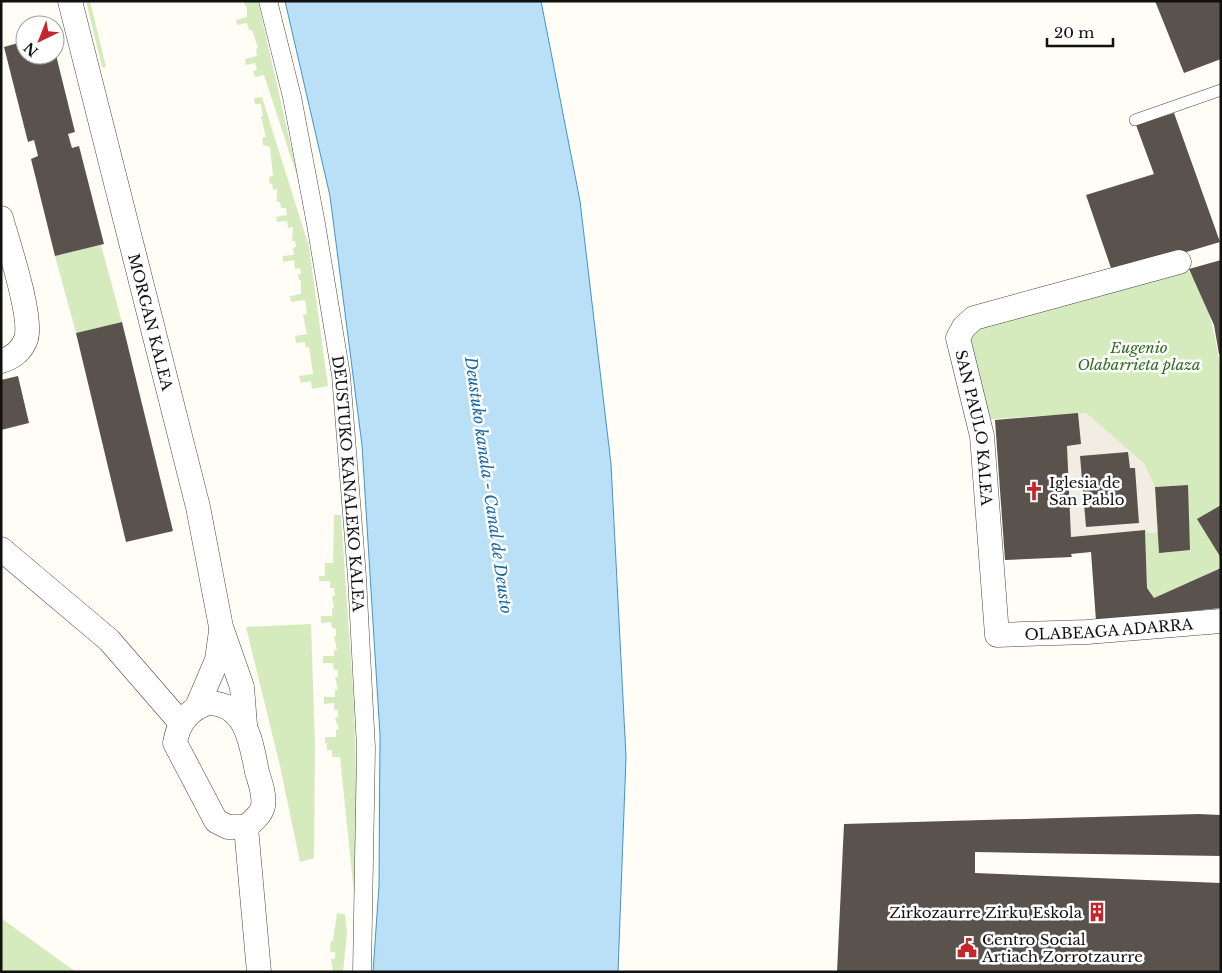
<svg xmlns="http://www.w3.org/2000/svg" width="1222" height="973" viewBox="0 0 1222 973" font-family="'Libre Baskerville',serif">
<rect width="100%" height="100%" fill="#fffdf5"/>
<g fill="#d5ebbd">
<path d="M86 1H90L106 67H102Z"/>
<path d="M243 1H258L299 182 264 75 255 77 253 71 257 70 255 63 246 65 245 59 257 56 256 49 258 48 252 30H249L247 23 237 25 236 20 247 17V9Z"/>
<path d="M262 97 309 247 328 386 312 389 311 381 301 383 299 376 313 374 309 347 306 348 305 342 296 343 295 336 307 334 303 315 307 314 305 300 291 302 290 296 301 294V280H299L298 274H301L300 268 295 269 294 260 283 262V256L294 255 293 248 296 247 295 241H292L293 227 288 228 287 221 277 222 276 217 287 215 286 208H281L280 202H277V189L273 190 272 184H270L269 177 273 176 270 147 263 145 262 138 266 137 261 117 263 116 261 104H255L254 98Z"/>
<path d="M101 245 122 322 76 333 55 256Z"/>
<path d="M1179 262C1206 280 1217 341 1221 373V505L1198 519 1221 558V568L1154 598 1147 588 1145 530 1150 533 1158 532 1159 553 1188 485 1155 487 1144 464 1086 413 978 420 964 327Z"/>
<path d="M334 515H341L354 704 359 886 356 913 340 757H332V750H327V743H325V737H336V730L339 729 335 718 338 717V710H334V703L324 704V697H335V690H338L335 677H338V670H334L333 663H323V656H334V650H337L334 636H336V629L332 628 331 622 321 623V616H332V609L334 608 332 596H335L334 588H330V581H319V576H325V563H333Z"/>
<path d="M311 624 315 745 314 858 300 862 280 766 246 627Z"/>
<path d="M337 913 345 914 347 933 343 972H333L331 959H335V952H330L331 941H333Z"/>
<path d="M1 918 76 972H1Z"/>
</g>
<path fill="#f1ede2" d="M1078 413H1086L1144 464 1155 487 1158 532 1150 533 1145 530 1071 537 1067 446 1080 444Z"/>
<path fill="#b9e0f7" stroke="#3f96cf" d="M285 1H541L580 201 611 464 626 757 618 972H373L379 886 380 735 362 445 330 196Z"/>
<g fill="#5a524d">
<path d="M1155 1H1221V59L1184 73Z"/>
<path d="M25 41V55H56L75 132 68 134 72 148 79 146 104 244 55 256 31 159 38 156 34 140 28 142 4 47Z"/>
<path d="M1174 113 1220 242 1183 253 1179 251 1111 268 1086 195 1154 174 1136 125Z"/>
<path d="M1221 260V354H1219L1214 325 1189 269Z"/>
<path d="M122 322 173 531 126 542 76 333Z"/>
<path d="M18 376 29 423 1 430V380Z"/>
<path d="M1078 413 1081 444 1067 446 1071 537 1145 530 1147 588 1154 598 1221 568V608L1096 621 1091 552 1071 554 1072 557 1005 560 995 420Z"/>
<path d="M1128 452 1130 468H1135L1139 523 1086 527 1080 456Z"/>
<path d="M1188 485 1190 550 1159 553 1155 487Z"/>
<path d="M1221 505V558L1197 519Z"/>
<path d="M1198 814 1221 815V856L975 852V873L1221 883V972H837L844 824Z"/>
</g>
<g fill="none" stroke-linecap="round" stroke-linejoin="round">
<defs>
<path id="service" d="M1135 120 1221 90"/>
<g id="pedestrian">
<path id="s1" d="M268 1 292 97 316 224 341 375 357 577 366 748 362 972"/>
</g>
<g id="minor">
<path id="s2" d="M70 1 198 507 221 627 242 687 245 725"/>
<path d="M1 218C8 243 33 317 26 339 22 350 13 358 1 361"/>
<path id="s3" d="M1179 262 974 318 964 327 958 338 982 436 997 635 1087 632 1221 621"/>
<path d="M1 549 109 640 181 723"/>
<path d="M208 703C246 703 251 742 257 772 260 782 265 795 263 806 261 815 253 821 246 827H228L216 821 175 743C178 723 189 709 208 703Z"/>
<path d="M197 707 217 660 221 631"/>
<path d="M246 827 259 972"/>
</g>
</defs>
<use href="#service" stroke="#444" stroke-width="12"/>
<use href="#pedestrian" stroke="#444" stroke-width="19"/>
<use href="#minor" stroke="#444" stroke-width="25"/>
<use href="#service" stroke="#fff" stroke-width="11"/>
<use href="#pedestrian" stroke="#fff" stroke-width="18"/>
<use href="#minor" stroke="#fff" stroke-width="24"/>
</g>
<defs>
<symbol id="church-bare" viewBox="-9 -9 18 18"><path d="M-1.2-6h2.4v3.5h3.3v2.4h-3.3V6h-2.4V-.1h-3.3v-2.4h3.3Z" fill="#c4262e" stroke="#fff" stroke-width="2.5" paint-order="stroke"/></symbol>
<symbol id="building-bare" viewBox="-9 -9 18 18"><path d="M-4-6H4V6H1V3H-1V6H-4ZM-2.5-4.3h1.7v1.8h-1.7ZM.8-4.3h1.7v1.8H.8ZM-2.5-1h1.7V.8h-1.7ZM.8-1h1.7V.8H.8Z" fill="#c4262e" stroke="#fff" stroke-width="2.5" paint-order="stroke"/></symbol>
<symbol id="civic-bare" viewBox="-9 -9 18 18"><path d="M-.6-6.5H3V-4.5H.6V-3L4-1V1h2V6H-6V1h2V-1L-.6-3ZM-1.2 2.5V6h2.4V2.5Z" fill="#c4262e" stroke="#fff" stroke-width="2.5" paint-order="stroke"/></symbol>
</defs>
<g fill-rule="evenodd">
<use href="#church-bare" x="1020" y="477" width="28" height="28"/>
<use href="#building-bare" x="1083" y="898" width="28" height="28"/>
<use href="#civic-bare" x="953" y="934" width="28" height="28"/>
</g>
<g text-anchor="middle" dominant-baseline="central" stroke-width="5" stroke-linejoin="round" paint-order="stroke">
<g font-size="15" fill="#111" stroke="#fff">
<text stroke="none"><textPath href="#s2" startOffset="331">MORGAN KALEA</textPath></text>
<text stroke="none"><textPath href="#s3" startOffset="330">SAN PAULO KALEA</textPath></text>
<text stroke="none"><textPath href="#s1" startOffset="490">DEUSTUKO KANALEKO KALEA</textPath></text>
<text stroke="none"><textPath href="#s3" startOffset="651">OLABEAGA ADARRA</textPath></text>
</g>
<g font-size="15" font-style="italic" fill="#2f6b1f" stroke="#fff">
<text x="1139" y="347">Eugenio<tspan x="1139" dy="17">Olabarrieta plaza</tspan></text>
</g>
<g font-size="15" fill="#111" stroke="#fff" text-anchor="start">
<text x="1049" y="482">Iglesia de<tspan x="1049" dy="17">San Pablo</tspan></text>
<text x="1082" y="912" text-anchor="end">Zirkozaurre Zirku Eskola</text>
<text x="982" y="939">Centro Social<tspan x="982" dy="17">Artiach Zorrotzaurre</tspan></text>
</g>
<g font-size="16" font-style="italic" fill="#1768a6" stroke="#fff">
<text transform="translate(489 485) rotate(82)">Deustuko kanala - Canal de Deusto</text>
</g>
</g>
<rect width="1222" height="973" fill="none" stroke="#111111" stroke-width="5"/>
<g transform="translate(40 40) rotate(223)"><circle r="24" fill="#ffffff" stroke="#a0a0a0"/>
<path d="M0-4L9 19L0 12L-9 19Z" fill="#c4262e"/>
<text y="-8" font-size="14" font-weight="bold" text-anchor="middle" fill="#111111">N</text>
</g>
<path d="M1047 38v8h66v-8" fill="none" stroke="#111111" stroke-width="2.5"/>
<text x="1054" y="38" font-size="15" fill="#111111" stroke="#ffffff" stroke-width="4" paint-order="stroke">20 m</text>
</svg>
